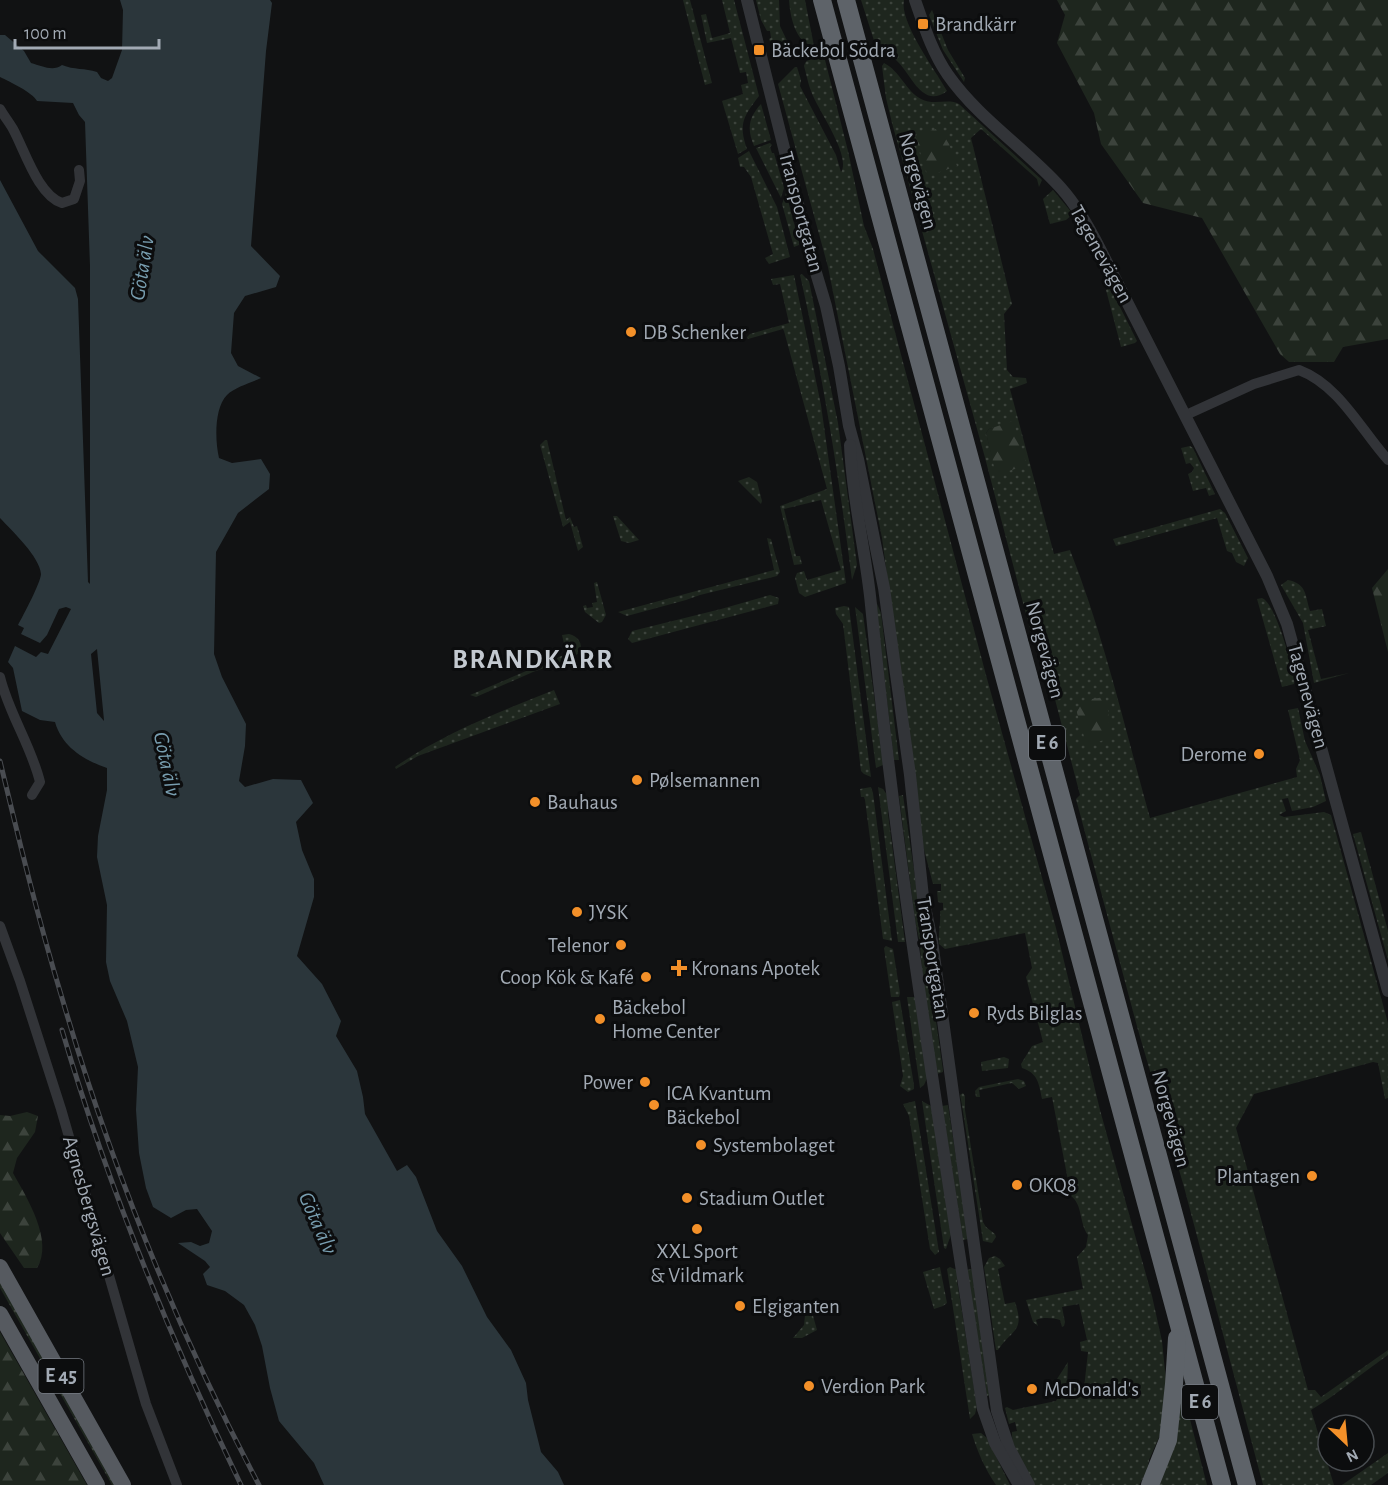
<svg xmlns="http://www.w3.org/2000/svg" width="1388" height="1485" viewBox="0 0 1388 1485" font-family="'Alegreya Sans',sans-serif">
<defs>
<pattern id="grass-dots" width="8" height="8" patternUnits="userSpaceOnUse" patternTransform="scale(1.5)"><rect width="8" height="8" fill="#1e261e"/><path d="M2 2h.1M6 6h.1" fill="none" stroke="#3c433c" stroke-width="1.8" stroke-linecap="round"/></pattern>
<pattern id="forest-firs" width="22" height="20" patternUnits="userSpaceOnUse" patternTransform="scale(1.5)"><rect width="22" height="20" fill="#1e261e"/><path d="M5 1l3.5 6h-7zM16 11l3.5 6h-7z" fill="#3c433c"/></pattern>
</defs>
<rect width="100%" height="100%" fill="#111213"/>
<g fill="url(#grass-dots)" fill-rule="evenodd">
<path d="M683 0H690L712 83 705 85Z"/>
<path d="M722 0H734L759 96C744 116 738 123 747 149L738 154 722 101 743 94 741 85 748 83 746 72 740 73 731 38 707 43 701 15 706 14 712 38 730 33Z"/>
<path d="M756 0H779L780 26 790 47C785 51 778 53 773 50L769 39 771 38 770 31H767L761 20Z"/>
<path d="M789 0H805L814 46C795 44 790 15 789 0Z"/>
<path d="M861 0H904C899 22 936 71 947 91 922 110 911 73 896 60 891 56 884 55 878 53Z"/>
<path d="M932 10 948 50 965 78 964 82 943 50 929 15Z"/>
<path d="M824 56 848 151 864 226 873 249 986 675 1056 928 1100 1110 1152 1296 1162 1341 1166 1381 1160 1435 1149 1460 1147 1471 1139 1485H1034C1025 1469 1011 1451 1012 1432L1017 1431 1015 1422 1009 1424 1005 1408 1007 1407 1013 1410 1056 1401 1058 1397 1057 1379 1068 1362 1067 1388H1084L1088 1352 1081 1351 1080 1342 1087 1340 1079 1304 1062 1307 1065 1322 1064 1326 1062 1327 1060 1320C1054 1318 1043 1317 1036 1320L1038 1326 1033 1322 1026 1300 1083 1289 1077 1257 1086 1247 1088 1235C1079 1223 1083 1205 1071 1196L1052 1097 1042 1099C1039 1084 1038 1073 1022 1068L1021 1064 1032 1046 1043 1042 1026 977 1032 968 1025 933 945 949 939 944C938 932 941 923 940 911L943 910V903L938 902 937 891H941V884H933L923 846 882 538 828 267 778 84 795 67H797L801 80 800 86 836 155 841 172C851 157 821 114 814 98 809 88 807 77 804 66 806 57 816 57 824 56Z"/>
<path d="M884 63C900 71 906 91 921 99 934 106 948 98 959 104L1042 180 1039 187 1037 179 981 129 971 138 1012 304 1004 314 1007 370 1013 377 1026 378 1027 383 1010 389 1054 554 1070 550C1104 636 1125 729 1150 818L1297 777 1296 769 1300 760 1288 710 1298 708 1305 741 1320 775 1326 801 1313 807 1292 811 1288 798 1282 799 1286 811 1279 815 1284 817 1324 812 1331 815 1388 1023V1098L1385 1099 1378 1063 1373 1062 1254 1094 1236 1128 1308 1390H1315L1321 1397 1388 1350V1355C1362 1373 1338 1394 1311 1410L1334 1485H1263L1184 1187 1138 1030 1076 799 1080 795 1046 665 1042 653 1033 641 984 454 892 123 886 98 882 66ZM1001 426 997 475 986 433 989 429Z"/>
<path d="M761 104 771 140 754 146C747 129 748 118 761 104Z"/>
<path d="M770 143 772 145 770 147 772 153H774L784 188 781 198 756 148Z"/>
<path d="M749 151 777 207 790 257 769 264 765 258 773 254 751 177 744 167H740L738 158Z"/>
<path d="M1053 190 1073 214 1066 220 1050 224 1043 199Z"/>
<path d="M786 193 799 242V245L794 247 782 204Z"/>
<path d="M802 274 809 281 838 423 857 565 852 580C839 477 823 376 800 275Z"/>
<path d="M794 275 821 405 846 583 805 597 799 593 795 578 797 573 804 571 807 580 841 570 821 500 784 509 796 556H800L802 564 794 565 780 506 827 489 784 331 783 329 748 339 747 337 750 334 789 323 780 284 773 285 771 279Z"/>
<path d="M1110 287 1137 341 1135 343 1121 347 1106 290Z"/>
<path d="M545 440H547L566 520 570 517 574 527 577 526 583 547 578 551 570 522 563 527 540 445Z"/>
<path d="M1190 446 1193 448 1215 494 1209 496 1206 488 1193 491 1188 474 1192 472 1194 468 1190 463 1186 464 1181 448Z"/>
<path d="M749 477 757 482 762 501 761 504 738 481Z"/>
<path d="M1220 509 1225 513 1248 558 1244 566 1236 562 1232 553 1227 551 1217 518 1116 546 1113 539Z"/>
<path d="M613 516H617L639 540 629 543 621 541Z"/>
<path d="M767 538 771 539 780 572 777 576 700 595 686 600 627 616 618 612 774 570Z"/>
<path d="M1288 580C1307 584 1305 595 1310 611L1322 609 1326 626 1308 630 1321 679 1349 673 1314 683 1303 623 1281 585Z"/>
<path d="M597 582 606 615 602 622 599 623 585 612 583 606 586 605 587 608 593 607 592 603 597 602 594 583Z"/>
<path d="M770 595 779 598 778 604 632 643 628 639 632 631 721 609Z"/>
<path d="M1262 598C1276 604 1290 661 1295 677L1294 684 1282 687 1257 599Z"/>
<path d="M875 599 881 613 899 760H894Z"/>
<path d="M844 606 849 607 871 777 864 774 861 771 843 624 836 614 835 608Z"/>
<path d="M855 607 863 614 883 762V765L876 768Z"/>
<path d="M569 634C578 636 583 643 580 652L575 656 571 646 565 648 562 635Z"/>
<path d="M566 654 567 660 533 672 476 697 470 695Z"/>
<path d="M554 690 560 704 418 756 396 769 395 767C444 733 499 712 554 690Z"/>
<path d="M871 787 873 793 892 941 883 939 865 800 864 797H861L860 789Z"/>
<path d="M878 787 883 789 890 799 888 814 905 942H898Z"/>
<path d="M903 795 921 918 928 938 919 939 915 920 899 796Z"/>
<path d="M1361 832 1388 931V960L1353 834Z"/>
<path d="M929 945 928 965 943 1070V1072L937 1074 923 986 920 946Z"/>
<path d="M886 946 893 949 900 993 899 997H891L884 948Z"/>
<path d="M907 997H915L927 1078 924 1085 920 1088Z"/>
<path d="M900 1000 914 1085V1089L908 1092 900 1086 903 1076 892 1002Z"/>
<path d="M1004 1057 1009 1059 1008 1068 982 1071 981 1062Z"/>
<path d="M1018 1079 1024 1081 1026 1086 1019 1089 1012 1083 979 1090 980 1097H976L975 1091 979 1087Z"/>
<path d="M963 1093 965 1096V1110L983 1222 986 1227 995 1234 996 1237 992 1243 983 1241 962 1105 960 1095Z"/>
<path d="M915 1101 939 1252 935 1255 930 1249 909 1116 903 1104Z"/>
<path d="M922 1101 931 1106 934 1119 951 1234 946 1249 944 1248Z"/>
<path d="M948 1105 968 1235V1239L963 1240 942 1106Z"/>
<path d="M995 1256 1000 1259 1005 1266 998 1269 1005 1304 1015 1302C1025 1332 1013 1328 998 1350H996L984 1267 989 1258Z"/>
<path d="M940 1267 947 1303 943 1306 934 1309 923 1272Z"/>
<path d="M950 1267 957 1270 959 1276 957 1281 977 1406 975 1414 970 1419 947 1269Z"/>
<path d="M972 1269 992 1394 987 1396 967 1270Z"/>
<path d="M0 1282 115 1485H112L0 1288Z"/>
<path d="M810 1305 817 1330 802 1338H793L804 1325 806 1306Z"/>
<path d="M1179 1377 1207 1485H1157L1177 1430 1181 1403Z"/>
<path d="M981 1433 987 1438 1010 1485H996C985 1469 978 1453 972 1434Z"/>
<path d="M1388 1453V1473L1371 1485H1342Z"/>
</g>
<g fill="url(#forest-firs)">
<path d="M1057 0H1388V339L1343 347 1334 362H1289L1280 354 1202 218 1143 203 1101 144 1094 113 1057 43 1065 15Z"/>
<path d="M939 128 949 144 957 166 931 175 927 174 915 136Z"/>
<path d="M1013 421 1027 465 996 475 986 433 989 429Z"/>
<path d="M1388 569V652L1372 588Z"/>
<path d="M1105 697 1108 710 1110 738 1095 743H1086L1077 713V707L1092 699Z"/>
<path d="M27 1112 38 1116 35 1132 17 1158 13 1173C27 1198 54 1241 37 1268H24L0 1233V1115L10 1116Z"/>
<path d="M0 1332 87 1485H0Z"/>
</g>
<path fill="#2b363b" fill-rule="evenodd" d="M120 0H270L272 3 266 51 251 246 280 276 276 287 245 296 234 313 231 353 238 366 261 378C251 383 235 387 227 395 214 408 215 441 219 458L232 463 261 459 270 474 269 489 238 513 216 552 214 654 222 677 246 724 245 746 239 781 245 787 273 779 301 780 313 803 296 822 302 850 314 879V897L297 956 322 984 341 1021 336 1036 357 1071 363 1097 365 1114 397 1171 407 1165 416 1177 437 1231 462 1266 487 1317 511 1350 526 1383 528 1400 541 1452 558 1472 564 1485H324L314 1463 279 1421 270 1388 262 1346 255 1325 244 1305 225 1291 207 1285 203 1274 210 1267 205 1261 178 1243 191 1242 200 1246 209 1243 212 1231 197 1209 186 1210 171 1218 153 1207 146 1188 139 1153 136 1110 138 1067 127 1021 110 981 106 962 107 905 97 857 98 836 107 790V768C84 760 62 747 55 722L40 720 22 711 13 668 8 662 15 646 36 657 41 652 48 654 71 609 66 607 59 609 47 635 40 643 21 634 24 628 18 625C23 616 41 582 41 574 40 557 12 531 0 518V180L38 251 75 288 78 299 88 582 90 584V266L85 122 79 115 73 103 37 101C32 92 10 82 0 77V35H5L24 51 31 63C42 66 53 72 62 65 74 70 85 68 97 72L101 78 108 81 112 78 122 50 123 10ZM97 649 104 720V721L97 713 91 654Z"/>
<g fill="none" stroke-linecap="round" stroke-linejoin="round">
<g stroke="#323438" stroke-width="10">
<path d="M0 109C4 116 9 122 13 129 25 151 38 195 62 203L74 199 80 181 79 170"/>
<path d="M1186 415 1254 384 1299 370C1339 385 1361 430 1388 460"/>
<path d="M0 677C9 714 31 745 40 782L32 795"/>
<path d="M0 926 20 981 61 1109 146 1404 177 1485"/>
</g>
<g stroke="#323438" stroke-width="12">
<path d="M747 0 811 256 826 306 839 366 849 426 858 459 884 588 910 775 923 897 932 941 997 1411 1009 1448 1029 1485"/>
<path d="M915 0C924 26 932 52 948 75 979 119 1025 148 1061 188 1077 206 1089 227 1100 249L1267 576 1287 624 1388 991"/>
<path d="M850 445C852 499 866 552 871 605 897 874 943 1141 983 1409L995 1443 1019 1485"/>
</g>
<g stroke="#565a60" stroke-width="16">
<path d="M0 1267 123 1485"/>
<path d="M0 1314 97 1485"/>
</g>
<g stroke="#5e6369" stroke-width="18">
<path d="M822 0 1222 1485"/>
<path d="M846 0 1247 1485"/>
<path d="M1150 1485 1168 1440 1174 1384 1177 1338"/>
</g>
<defs>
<g id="rail">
<path d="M0 761C19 840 38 919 62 998 111 1166 177 1330 259 1485"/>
<path d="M62 1030C108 1187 170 1338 241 1485"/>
</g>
</defs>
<use href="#rail" stroke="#494c51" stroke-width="5"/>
<use href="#rail" stroke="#0c0d0e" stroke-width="3" stroke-dasharray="9" stroke-linecap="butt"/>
</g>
<g fill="#f39029" stroke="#0c0d0e" stroke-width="2">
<rect x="917" y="18" width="12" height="12" rx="3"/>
<rect x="753" y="44" width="12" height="12" rx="3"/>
<circle cx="631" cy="332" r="6"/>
<circle cx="1259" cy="754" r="6"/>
<circle cx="637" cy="780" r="6"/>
<circle cx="535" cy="802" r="6"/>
<circle cx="577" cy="912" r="6"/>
<circle cx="621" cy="945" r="6"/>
<path d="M676 959h6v6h6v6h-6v6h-6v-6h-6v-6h6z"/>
<circle cx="646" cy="977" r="6"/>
<circle cx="974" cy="1013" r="6"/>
<circle cx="600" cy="1019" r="6"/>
<circle cx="645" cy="1082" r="6"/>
<circle cx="654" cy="1105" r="6"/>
<circle cx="701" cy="1145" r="6"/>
<circle cx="1312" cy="1176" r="6"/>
<circle cx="1017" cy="1185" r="6"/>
<circle cx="687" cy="1198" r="6"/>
<circle cx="697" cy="1229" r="6"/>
<circle cx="740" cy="1306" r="6"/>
<circle cx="809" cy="1386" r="6"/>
<circle cx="1032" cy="1389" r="6"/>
</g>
<g text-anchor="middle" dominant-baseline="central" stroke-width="6" stroke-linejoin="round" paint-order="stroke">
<g fill="#0c0d0e" stroke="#757b82" stroke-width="1.5">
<rect x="1029" y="726" width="36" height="34" rx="4.5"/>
<rect x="38.5" y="1359" width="45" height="34" rx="4.5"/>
<rect x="1182" y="1385" width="36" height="34" rx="4.5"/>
</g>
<g font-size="20" font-weight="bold" fill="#a2aab4">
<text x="1047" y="743">E 6</text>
<text x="61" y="1376">E 45</text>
<text x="1200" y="1402">E 6</text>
</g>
<g font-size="21" fill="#a2aab4" stroke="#0c0d0e" text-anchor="start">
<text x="935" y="24">Brandkärr</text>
<text x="771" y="50">Bäckebol Södra</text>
<text x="643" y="332">DB Schenker</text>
<text x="1247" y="754" text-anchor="end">Derome</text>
<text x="649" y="780">Pølsemannen</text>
<text x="547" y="802">Bauhaus</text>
<text x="589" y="912">JYSK</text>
<text x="609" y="945" text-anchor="end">Telenor</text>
<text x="691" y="968">Kronans Apotek</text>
<text x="634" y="977" text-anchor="end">Coop Kök &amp; Kafé</text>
<text x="612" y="1007">Bäckebol<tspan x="612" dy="24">Home Center</tspan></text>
<text x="986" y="1013">Ryds Bilglas</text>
<text x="633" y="1082" text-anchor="end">Power</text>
<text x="666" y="1093">ICA Kvantum<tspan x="666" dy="24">Bäckebol</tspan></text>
<text x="713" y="1145">Systembolaget</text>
<text x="1300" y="1176" text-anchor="end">Plantagen</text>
<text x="1029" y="1185">OKQ8</text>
<text x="699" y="1198">Stadium Outlet</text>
<text x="697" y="1251" text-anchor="middle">XXL Sport<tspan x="697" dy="24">&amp; Vildmark</tspan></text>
<text x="752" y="1306">Elgiganten</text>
<text x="821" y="1386">Verdion Park</text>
<text x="1044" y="1389">McDonald's</text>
</g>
<g font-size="21" fill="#a2aab4" stroke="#0c0d0e">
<text transform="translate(918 181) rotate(75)">Norgevägen</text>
<text transform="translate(801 212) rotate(75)">Transportgatan</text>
<text transform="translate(1101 254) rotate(61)">Tagenevägen</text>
<text transform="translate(1045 650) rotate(75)">Norgevägen</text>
<text transform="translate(1308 696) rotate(75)">Tagenevägen</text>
<text transform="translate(933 958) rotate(81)">Transportgatan</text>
<text transform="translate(1171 1119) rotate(75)">Norgevägen</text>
<text transform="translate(89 1206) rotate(74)">Agnesbergsvägen</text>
</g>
<g font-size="22" font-style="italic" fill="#789eb0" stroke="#0c0d0e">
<text transform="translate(142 268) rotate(-81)">Göta älv</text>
<text transform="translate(167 764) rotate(78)">Göta älv</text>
<text transform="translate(318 1223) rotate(66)">Göta älv</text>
</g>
<g font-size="27" font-weight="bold" letter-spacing="1.5" fill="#c3c9d0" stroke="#0c0d0e">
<text x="533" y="659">BRANDKÄRR</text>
</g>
</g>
<g transform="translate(1346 1443) rotate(154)"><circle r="28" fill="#0c0d0e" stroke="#484c50" stroke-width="1.5"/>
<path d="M0-4.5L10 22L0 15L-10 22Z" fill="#f39029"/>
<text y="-9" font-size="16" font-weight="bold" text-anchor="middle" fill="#a2aab4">N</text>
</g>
<path d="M15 39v9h144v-9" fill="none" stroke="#a2aab4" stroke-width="3"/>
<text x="24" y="39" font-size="18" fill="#a2aab4" stroke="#0c0d0e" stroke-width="4.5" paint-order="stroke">100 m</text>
</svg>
